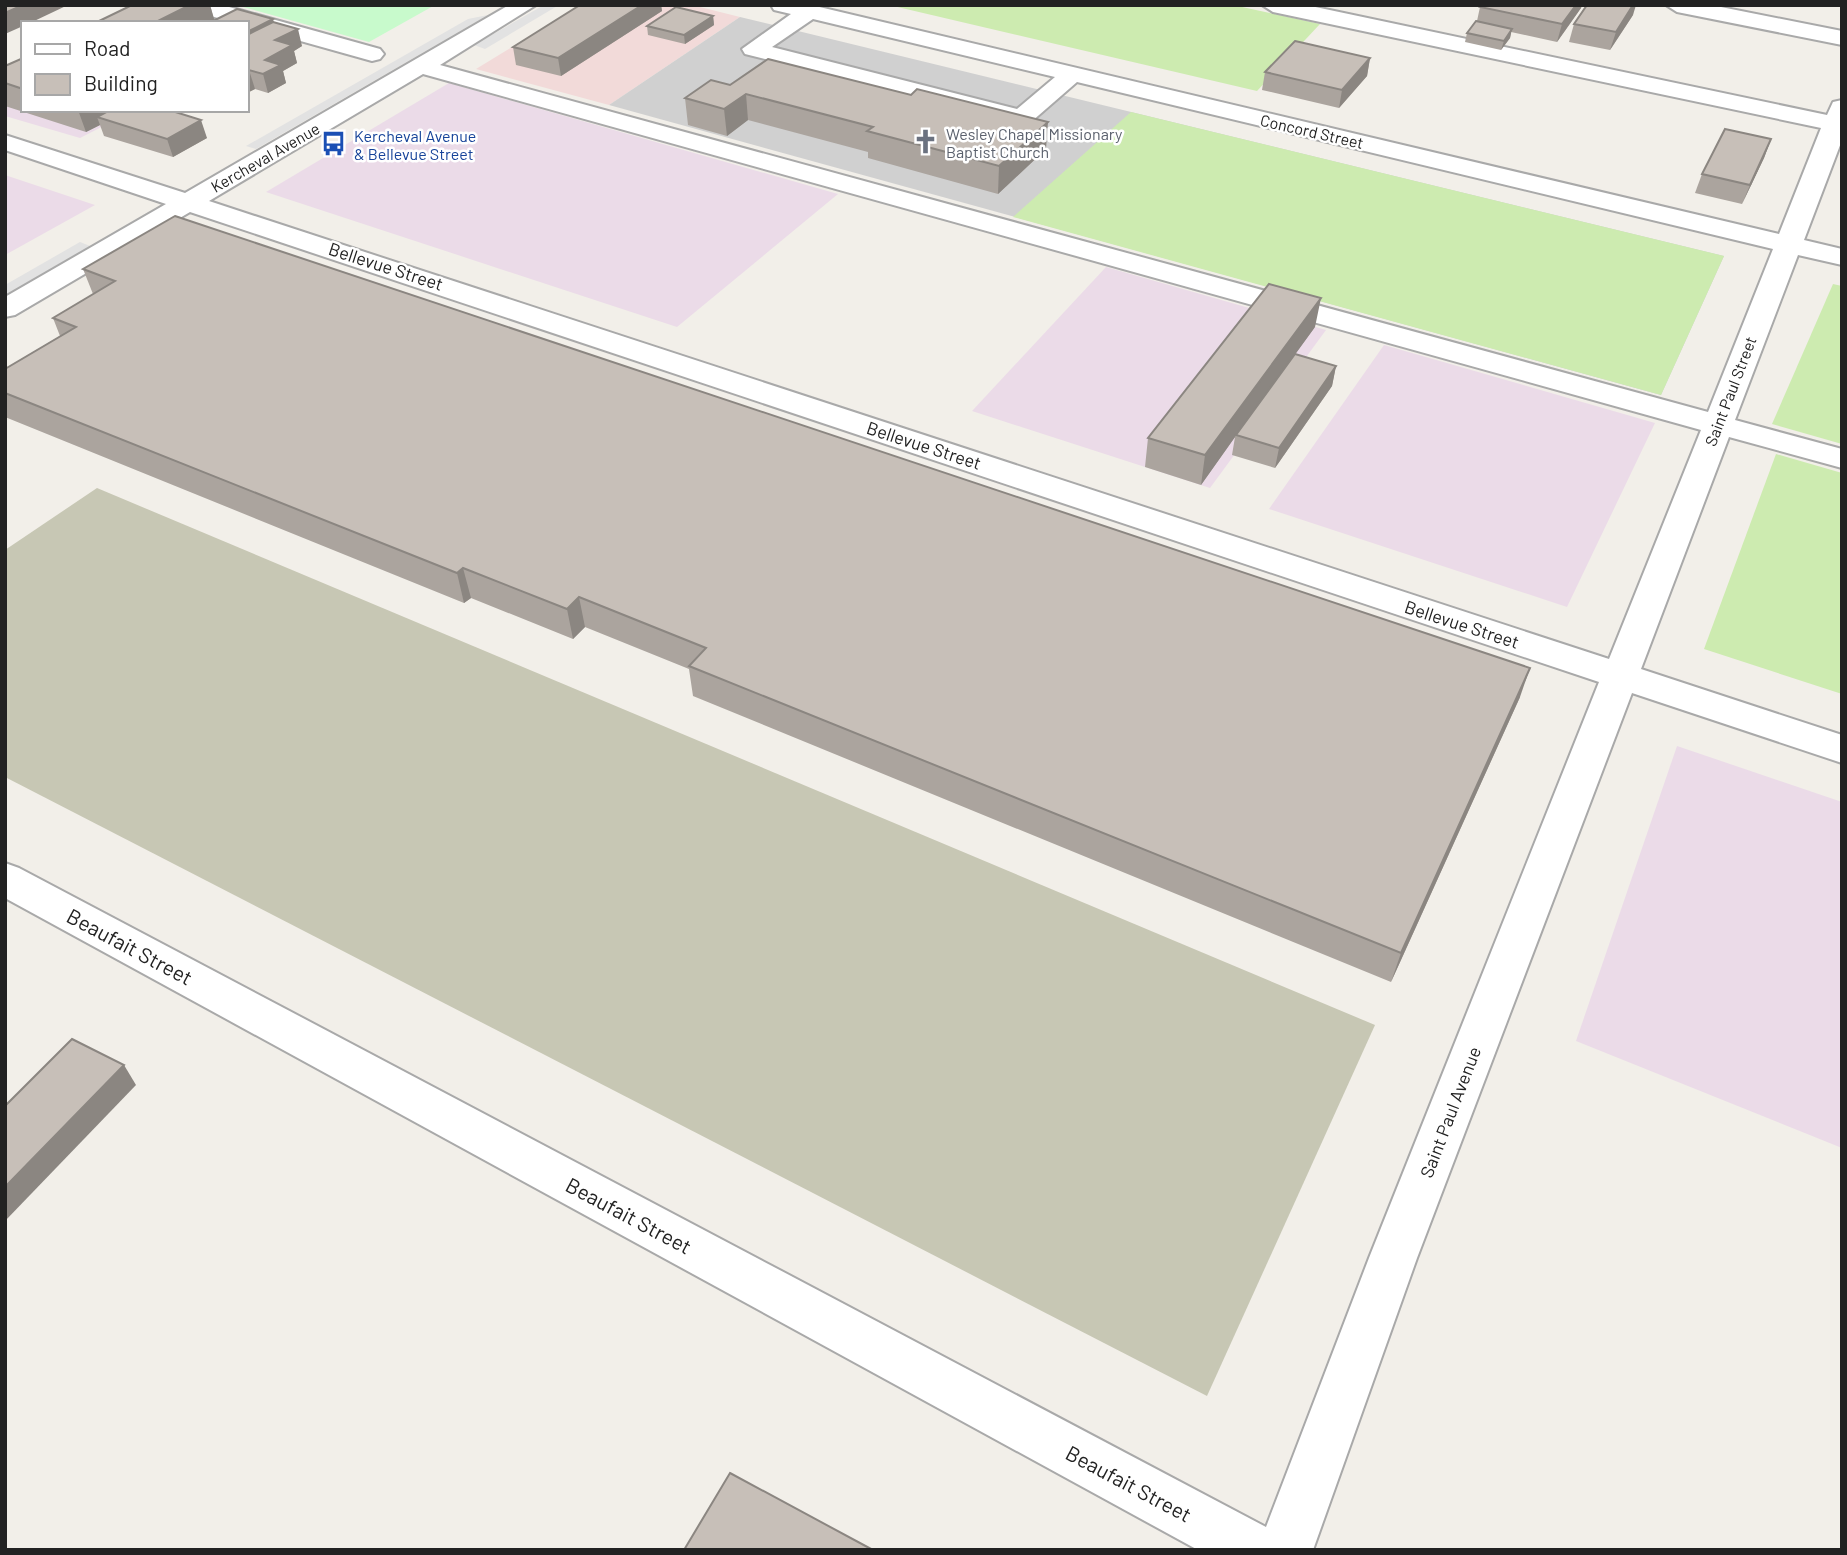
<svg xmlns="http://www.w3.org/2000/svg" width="1847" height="1555" viewBox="0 0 1847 1555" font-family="Barlow,sans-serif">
<rect width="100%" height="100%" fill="#f2efe9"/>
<path fill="#f2dad9" d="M581 5H692L740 17 609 105 476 69Z"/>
<g fill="#ebdbe8">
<path d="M449 83 838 194 677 327 266 192Z"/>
<path d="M5 85 23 110H135L80 138 5 116Z"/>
<path d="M5 175 95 205 5 255Z"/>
<path d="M1106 267 1326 330 1210 488 972 411Z"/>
<path d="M1384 345 1655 423 1567 607 1269 509Z"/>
<path d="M1677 746 1842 802V1148L1576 1041Z"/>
</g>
<path fill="#d0d0d0" d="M740 17 1724 256 1661 395 609 105Z"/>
<path fill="#c7c7b4" d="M97 488 1375 1025 1207 1396 5 777V550Z"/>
<g fill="#cdebb0">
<path d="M889 5H1233L1320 24 1257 91Z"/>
<path d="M1131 112 1724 256 1661 395 1013 217Z"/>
<path d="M1833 284 1842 286V444L1772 424Z"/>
<path d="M1776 454 1842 473V694L1704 649Z"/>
</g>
<path fill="#c8facc" d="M236 5H435L369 42Z"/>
<g fill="#e2e2e2">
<path d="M544 5H559L485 49 474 45Z"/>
<path d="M488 15 256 149 246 146 468 19Z"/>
<path d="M80 242 90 246 5 295V285Z"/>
</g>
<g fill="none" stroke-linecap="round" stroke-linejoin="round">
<defs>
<g id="minor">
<path d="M186 5H222L380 49 384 54 380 59 372 61 247 26V23H236L189 10Z"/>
<path d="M509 5H536L440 65 1708 412 1773 249 1077 82 1031 122 1022 124 745 54 742 49 791 14 774 10 771 5H811L1779 234 1821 128 1273 12 1262 5H1306L1827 115 1833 102 1842 100V140L1804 240 1842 249V265L1798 255 1735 420 1842 449V468L1729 437 1641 669 1842 735V763L1632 693 1417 1258 1313 1550H1198L5 898V863L19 868 1266 1527 1369 1258 1599 682 190 212 15 315 5 317V297L166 204 5 150V135L185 193ZM813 19 1055 77 1017 109 772 47ZM423 74 1701 430 1609 659 209 201Z"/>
<path d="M1666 5H1711L1842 31V45L1677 12Z"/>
</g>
</defs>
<use href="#minor" stroke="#a9a9a9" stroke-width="4"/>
<use href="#minor" fill="#fff" fill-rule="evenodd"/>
</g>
<g fill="#aba49e">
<path d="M210 5 214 20 273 22 302 46 294 51 297 63 283 71 286 83 268 93 255 89 247 93V23H95Z"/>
<path d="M580 5H661L662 11 561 76 516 65 513 47Z"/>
<path d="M1482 5H1582L1581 8 1557 42 1511 32 1510 38 1501 50 1465 42 1467 33 1477 21 1480 7Z"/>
<path d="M1633 15 1610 50 1569 42 1574 24Z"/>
<path d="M713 16 714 25 685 44 648 35 647 26Z"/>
<path d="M23 58V110H169L207 138 173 157 104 136 100 125 86 132 5 106V66Z"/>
<path d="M1370 58 1367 76 1339 108 1262 90 1265 72Z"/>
<path d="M730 85 1046 149 998 194 868 158V152L748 120 727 136 688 125 685 98Z"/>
<path d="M1771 139 1764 158 1742 204 1695 193 1702 174Z"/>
<path d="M83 269 1520 697 1391 982 693 696 689 669 585 627 573 639 471 598 464 603 5 417V369L60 336 53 318 93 294Z"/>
<path d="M1315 327 1295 354 1336 366 1332 386 1275 468 1232 455 1235 437 1201 485 1145 467 1148 438Z"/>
</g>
<g fill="#8b8681">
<path d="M23 5H68L30 23H23V26L5 34V13Z"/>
<path d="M190 5H210L215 22 154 23Z"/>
<path d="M642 5H661L662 11 561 76 558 58Z"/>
<path d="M1576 5H1582L1581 8 1557 42 1562 24Z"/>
<path d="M1633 5H1636L1633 15 1610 50 1616 32Z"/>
<path d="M713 16 714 25 685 44 684 35Z"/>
<path d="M273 19 278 36 247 51V32Z"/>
<path d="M298 29 302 46 294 51 297 63 283 71 286 83 268 93 263 74 265 60 275 40Z"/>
<path d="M1512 29 1510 38 1501 50 1504 41Z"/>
<path d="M1370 58 1367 76 1339 108 1342 90Z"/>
<path d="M249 70 255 89 247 93V72Z"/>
<path d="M746 94 748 120 727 136 724 109Z"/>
<path d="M78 110H127L97 117 100 125 86 132Z"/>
<path d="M201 120 207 138 173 157 167 139Z"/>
<path d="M1048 122 1046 149 998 194 999 166Z"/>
<path d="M1771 139 1764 158 1742 204 1750 185Z"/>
<path d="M1321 298 1315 327 1237 435H1236L1235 437 1201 485 1205 455Z"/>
<path d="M1336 366 1332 386 1275 468 1279 448Z"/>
<path d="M463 568 471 598 464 603 457 573Z"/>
<path d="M579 597 585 627 573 639 567 609Z"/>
<path d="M1530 668 1520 697 1391 982 1401 953Z"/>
<path d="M124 1065 136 1085 5 1221V1187Z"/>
</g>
<g fill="#c7bfb8" stroke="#8b8681" stroke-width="2">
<path d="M5 5H23L5 13Z"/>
<path d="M132 5H190L154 23H95Z"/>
<path d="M580 5H642L558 58 513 47Z"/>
<path d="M1482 5H1576L1562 24 1480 7Z"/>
<path d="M1587 5H1633L1616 32 1574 24Z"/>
<path d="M676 7 713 16 684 35 647 26Z"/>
<path d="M237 9 273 19 247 32V23H209Z"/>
<path d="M1476 21 1512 29 1504 41 1467 33Z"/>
<path d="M273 22 298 29 275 40 292 45 265 60 281 65 263 74 249 70 247 72V35Z"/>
<path d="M1295 41 1370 58 1342 90 1265 72Z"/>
<path d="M23 58V89L5 83V66Z"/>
<path d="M768 59 911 95 917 89 1048 122 999 166 867 131 873 127 746 94 724 109 685 98 711 80 730 85Z"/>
<path d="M110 110H169L201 120 167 139 97 117Z"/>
<path d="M1725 129 1771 139 1750 185 1702 174Z"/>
<path d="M175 216 1530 668 1401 953 689 666 706 648 579 597 567 609 463 568 457 573 5 393V369L76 327 53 318 115 281 83 269Z"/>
<path d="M1269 284 1321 298 1205 455 1148 438Z"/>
<path d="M1295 354 1336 366 1279 448 1236 435Z"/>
<path d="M72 1039 124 1065 5 1187V1106Z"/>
<path d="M730 1473 873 1550H684Z"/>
</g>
<defs>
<symbol id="church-bare" viewBox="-9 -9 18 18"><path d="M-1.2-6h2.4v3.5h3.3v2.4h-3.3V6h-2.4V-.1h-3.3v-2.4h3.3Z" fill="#6b7280" stroke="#fff" stroke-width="2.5" paint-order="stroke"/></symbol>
<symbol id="bus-bare" viewBox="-9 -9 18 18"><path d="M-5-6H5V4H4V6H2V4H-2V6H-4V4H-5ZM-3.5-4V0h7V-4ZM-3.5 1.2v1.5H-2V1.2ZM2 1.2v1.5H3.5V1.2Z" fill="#1a4fb4" stroke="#fff" stroke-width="2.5" paint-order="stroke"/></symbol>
</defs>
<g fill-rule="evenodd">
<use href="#church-bare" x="908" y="124" width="35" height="35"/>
<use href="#bus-bare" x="316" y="126" width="35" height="35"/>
</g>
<g text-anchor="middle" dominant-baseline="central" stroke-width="5" stroke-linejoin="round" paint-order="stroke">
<g font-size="16" fill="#222" stroke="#fff">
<text transform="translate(1312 131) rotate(13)">Concord Street</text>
<text transform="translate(265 157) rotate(-30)">Kercheval Avenue</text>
<text transform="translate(1730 391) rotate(-69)">Saint Paul Street</text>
</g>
<g font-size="16" fill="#5b616d" stroke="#fff" text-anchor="start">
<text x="946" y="133">Wesley Chapel Missionary<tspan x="946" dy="18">Baptist Church</tspan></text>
</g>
<g font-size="16" fill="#164399" stroke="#fff" text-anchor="start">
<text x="354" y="135">Kercheval Avenue<tspan x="354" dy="18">&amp; Bellevue Street</tspan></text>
</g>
<g font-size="18" fill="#222" stroke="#fff">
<text transform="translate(386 266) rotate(18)">Bellevue Street</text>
<text transform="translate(924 445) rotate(18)">Bellevue Street</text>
<text transform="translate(1462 624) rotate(18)">Bellevue Street</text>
<text transform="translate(1450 1112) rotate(-69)">Saint Paul Avenue</text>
</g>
<g font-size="21" fill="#222" stroke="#fff">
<text transform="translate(130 946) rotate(28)">Beaufait Street</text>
<text transform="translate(629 1215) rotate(28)">Beaufait Street</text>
<text transform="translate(1129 1483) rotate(28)">Beaufait Street</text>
</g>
</g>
<rect width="1847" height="1555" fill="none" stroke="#222222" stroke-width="14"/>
<rect x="21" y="21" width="228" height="91" fill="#ffffff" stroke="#a7a7a7" stroke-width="2"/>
<rect x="35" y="44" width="35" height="10" fill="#ffffff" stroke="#a7a7a7" stroke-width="2"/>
<text x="84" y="56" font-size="21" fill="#222222">Road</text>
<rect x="35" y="74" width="35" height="21" fill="#c7bfb8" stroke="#a7a7a7" stroke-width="2"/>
<text x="84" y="91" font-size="21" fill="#222222">Building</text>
</svg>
